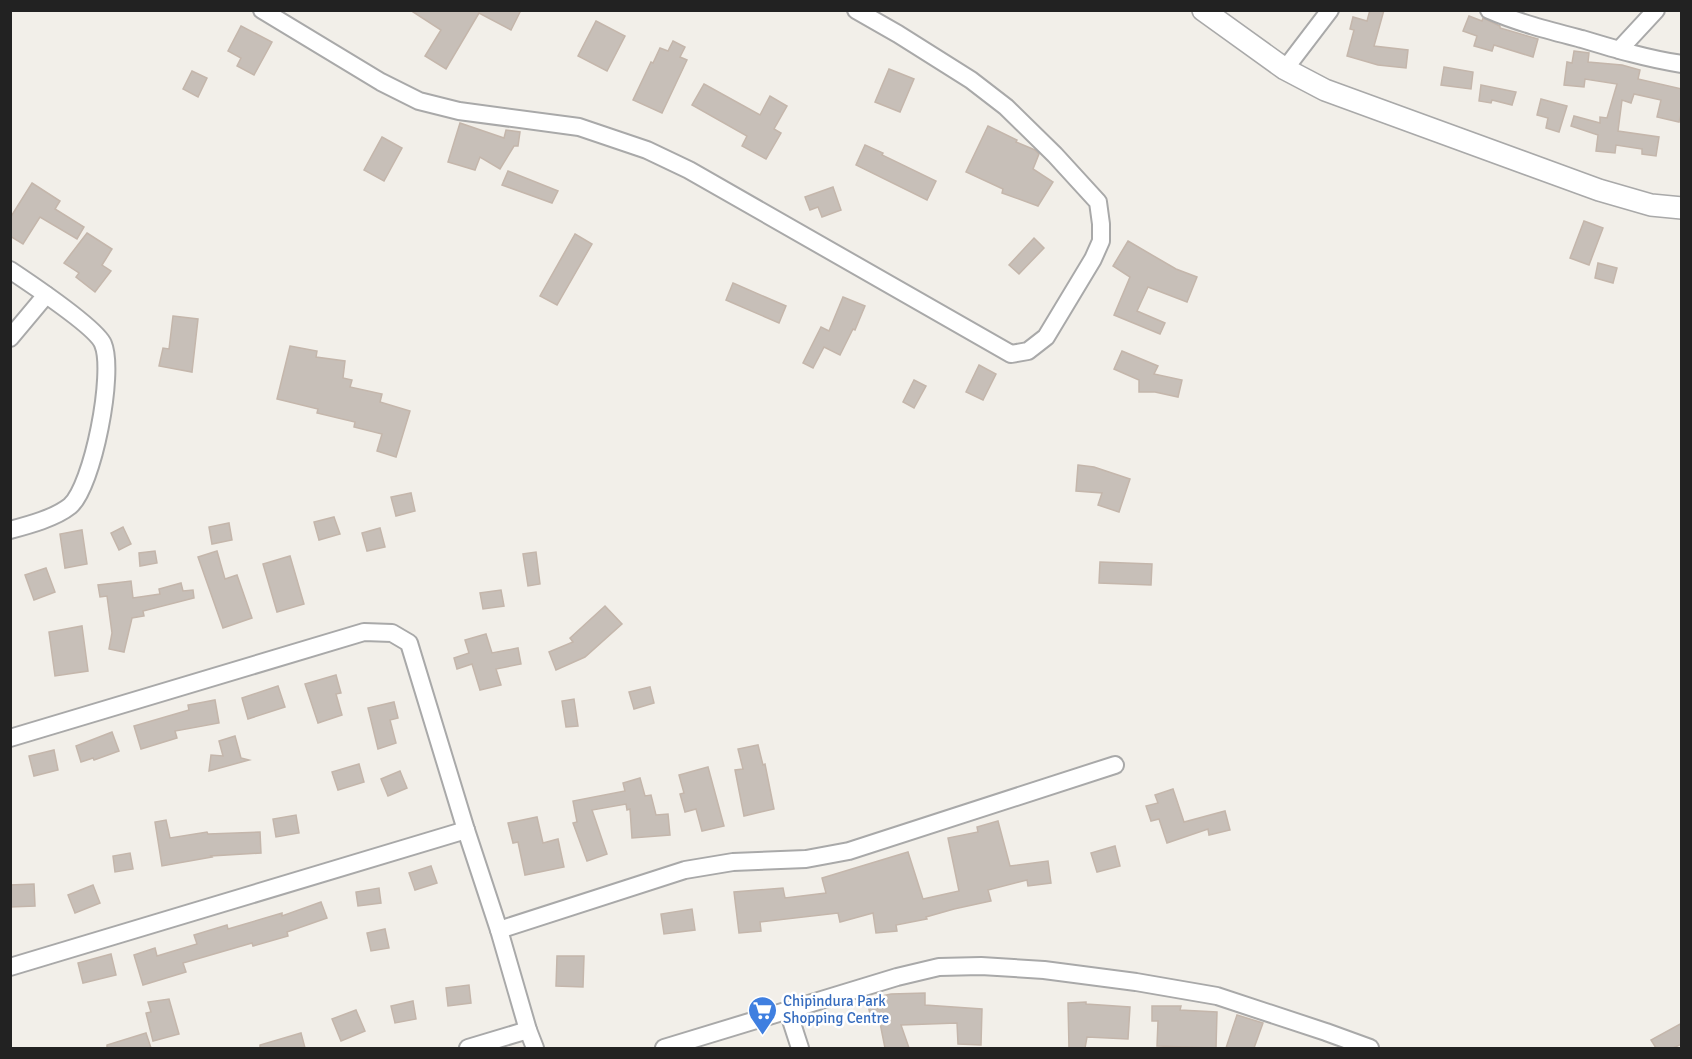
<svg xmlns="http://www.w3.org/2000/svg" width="1692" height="1059" viewBox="0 0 1692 1059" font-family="Signika,sans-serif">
<rect width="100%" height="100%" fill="#f2efe9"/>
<g fill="#c7bfb8" stroke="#c4b6ab" stroke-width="1.5">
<path d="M410 10H521L511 30 479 13 446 69 425 56 441 30Z"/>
<path d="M1370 10H1384L1374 46 1408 50 1406 68 1378 65 1347 56 1354 30 1350 29 1353 17 1367 21Z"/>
<path d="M1469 16 1482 21 1483 18 1500 26V28L1538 39 1533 57 1494 45 1492 51 1474 46 1477 36 1463 31Z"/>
<path d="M596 21 625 36 607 71 578 56Z"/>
<path d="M241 26 272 42 254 75 237 66 241 58 228 51Z"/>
<path d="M673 41 685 47 680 57 687 60 662 113 633 100 651 62 653 63 660 48 668 51Z"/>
<path d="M1574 51 1589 53 1588 62 1622 65 1640 70 1638 79 1682 89V111L1679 122 1657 117 1661 100 1634 94 1631 103 1622 100 1618 131 1659 137 1656 156 1642 154V149L1616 145 1615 153 1596 151 1598 135 1571 126 1574 116 1600 123V117L1607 118 1617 84 1585 79 1584 87 1564 85 1567 62 1572 63Z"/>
<path d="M1444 67 1473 72 1471 89 1441 85Z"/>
<path d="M889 69 914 79 900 112 875 102Z"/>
<path d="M192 71 207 78 198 97 183 89Z"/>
<path d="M704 84 760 115 770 96 787 106 774 129 781 133 766 159 742 146 747 136 692 105Z"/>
<path d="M1481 85 1516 92 1512 105 1492 100 1491 103 1479 101Z"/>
<path d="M1541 99 1567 106 1559 132 1546 128 1548 118 1537 115Z"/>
<path d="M460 123 504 138 506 130 520 132 518 146H514L500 169 480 157 475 170 448 162Z"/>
<path d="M988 126 1017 140 1016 142 1035 150 1039 154 1033 169 1053 182 1038 206 1002 193 1003 189 966 172Z"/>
<path d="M382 137 402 148 384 181 364 170Z"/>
<path d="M865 145 883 153 882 155 936 181 927 200 856 165Z"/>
<path d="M508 171 558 191 552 203 502 185Z"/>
<path d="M32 183 60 201 55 209 84 227 77 239 40 217 23 244 10 236V218Z"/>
<path d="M833 187 841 210 822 217 818 207 810 210 805 197Z"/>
<path d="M1584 221 1603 228 1589 265 1570 258Z"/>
<path d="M87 233 112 249 102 265 111 271 95 292 76 277 79 273 64 263Z"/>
<path d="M575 234 592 244 557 305 540 296Z"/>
<path d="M1034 238 1044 248 1019 274 1009 265Z"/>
<path d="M1128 241 1176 269 1197 277 1187 302 1148 287 1137 311 1165 323 1160 334 1114 315 1130 277 1113 266Z"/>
<path d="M1598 263 1617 268 1613 283 1595 278Z"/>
<path d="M733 283 786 306 779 323 726 300Z"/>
<path d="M843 297 865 306 855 330 853 329 840 355 824 347 813 368 803 363 821 327 829 331Z"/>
<path d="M173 316 198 319 192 372 159 366 163 348 169 349Z"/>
<path d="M290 346 317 351 316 357 345 361 343 378 352 380 350 387 382 394 380 402 410 411 396 457 377 451 382 434 354 427 355 422 317 413 318 409 277 399Z"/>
<path d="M1122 351 1158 366 1154 374 1182 380 1178 397 1155 392H1139V380L1114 369Z"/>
<path d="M979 365 996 374 983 400 966 392Z"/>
<path d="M914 380 926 386 914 408 903 402Z"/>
<path d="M1078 465 1094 467 1130 479 1119 512 1098 505 1102 493 1076 491Z"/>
<path d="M411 493 415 511 396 516 391 497Z"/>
<path d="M334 517 340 534 319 540 314 522Z"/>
<path d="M229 523 232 540 212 544 209 527Z"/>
<path d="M123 527 131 544 119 550 111 533Z"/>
<path d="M380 528 385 547 367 551 362 533Z"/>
<path d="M82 530 87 564 65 568 60 534Z"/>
<path d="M155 551 157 563 140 566 139 553Z"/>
<path d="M217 551 225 579 237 575 252 618 223 628 198 557Z"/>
<path d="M536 552 540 584 528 586 523 554Z"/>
<path d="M290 556 304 604 277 612 263 564Z"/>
<path d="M1100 562 1152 564 1151 585 1099 583Z"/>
<path d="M46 568 55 592 34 600 25 575Z"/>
<path d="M131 581 133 598 160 594 159 589 181 583 183 591 193 590 194 598 143 611 144 616 132 618 124 652 109 649 112 633 107 596 100 597 98 585Z"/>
<path d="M501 590 504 606 483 609 480 593Z"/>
<path d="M605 606 622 624 585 657 556 670 549 652 573 642 570 638Z"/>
<path d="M82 626 88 671 55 676 49 632Z"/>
<path d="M486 634 492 653 518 648 521 664 496 669 501 685 480 690 472 664 457 669 454 658 469 653 465 640Z"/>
<path d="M336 675 341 693 336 694 342 715 318 723 305 684Z"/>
<path d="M278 686 285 707 248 719 242 698Z"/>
<path d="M650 687 654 703 634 709 629 692Z"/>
<path d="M574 699 578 726 566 727 562 701Z"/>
<path d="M215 700 219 723 175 731 177 738 141 749 134 726 189 710 188 705Z"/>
<path d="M394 702 398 718 390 720 396 743 378 749 368 708Z"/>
<path d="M112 732 119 751 94 760 93 758 81 762 76 746Z"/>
<path d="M235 736 241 758 249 760 209 771 211 755 223 756 219 741Z"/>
<path d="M758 745 763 765 765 764 774 809 744 816 735 770 743 769 738 749Z"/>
<path d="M54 750 58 770 34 776 29 756Z"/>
<path d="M359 764 364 782 338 790 332 772Z"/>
<path d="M708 767 724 826 702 831 696 809 685 812 680 794 684 793 679 775Z"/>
<path d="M400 771 407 788 388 796 381 779Z"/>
<path d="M640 778 645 796 651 795 656 815 668 814 670 835 632 838 630 809 627 810 626 804 592 810 607 854 587 861 573 823 577 822 573 801 625 791 623 783Z"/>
<path d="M1173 789 1184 822 1225 811 1230 830 1209 835 1208 829 1167 843 1159 819 1151 821 1146 806 1158 803 1155 795Z"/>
<path d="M296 815 299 833 276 837 273 819Z"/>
<path d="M537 817 543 843 558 839 564 867 525 875 518 842 513 843 508 823Z"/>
<path d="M166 820 170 838 207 832 208 834 260 832 261 853 211 856 212 857 162 866 155 822Z"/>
<path d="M998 821 1010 866 1048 861 1051 883 1028 886 1027 880 988 890 991 901 954 909 926 917 927 919 896 925 897 931 876 933 873 913 840 922 838 913 760 922 761 931 739 933 734 892 783 888 785 898 826 893 822 878 908 852 923 899 959 891 948 838 978 832 977 827Z"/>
<path d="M1115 846 1120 866 1097 872 1091 853Z"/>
<path d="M130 853 133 869 115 872 113 856Z"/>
<path d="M431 866 437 883 415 890 409 873Z"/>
<path d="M34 884 35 906 10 907V885Z"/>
<path d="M93 885 100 903 75 913 68 895Z"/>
<path d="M379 888 381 903 358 906 356 892Z"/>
<path d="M321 902 327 918 287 932 288 936 253 946 252 943 183 963 186 972 143 985 134 955 155 948 157 956 197 944 194 935 227 925 228 929 282 913V916Z"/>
<path d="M692 909 695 930 664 934 661 914Z"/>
<path d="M385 929 389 948 371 951 367 933Z"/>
<path d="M111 954 116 975 83 983 78 963Z"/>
<path d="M557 956H584L583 987 556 986Z"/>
<path d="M469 985 471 1003 448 1006 446 988Z"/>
<path d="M925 993V1005L982 1009 981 1045 958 1044 957 1023 901 1025 909 1048H885L879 1018 871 1020 867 999 891 994Z"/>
<path d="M169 999 179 1034 153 1041 146 1013 151 1012 148 1002Z"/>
<path d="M413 1001 416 1019 395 1023 391 1006Z"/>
<path d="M1086 1002V1004L1130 1007 1128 1039 1087 1037 1085 1048H1069L1068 1003Z"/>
<path d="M1152 1006H1181L1180 1010 1217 1012 1216 1048 1157 1046 1158 1021H1152Z"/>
<path d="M356 1010 365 1031 341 1041 332 1019Z"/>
<path d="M1237 1015 1263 1023 1254 1048H1226Z"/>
<path d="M1682 1023V1044L1673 1048H1656L1651 1040Z"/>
<path d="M146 1033 151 1048H107V1045Z"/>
<path d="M301 1033 305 1048H260V1045Z"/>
</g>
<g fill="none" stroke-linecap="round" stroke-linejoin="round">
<defs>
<g id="minor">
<path d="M262 10 381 82 419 101 459 111 579 127 647 150 689 170 1011 354 1028 351 1046 337 1093 259 1101 241V224L1098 202 1055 155 1006 107 971 80 898 34 856 10"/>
<path d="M1489 10C1519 23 1551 31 1582 39 1615 49 1648 59 1682 64"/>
<path d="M1619 50 1656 10"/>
<path d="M1285 69 1330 10"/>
<path d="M10 270C28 282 97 328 103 344 115 372 93 486 70 506 55 518 29 525 10 530"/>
<path d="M10 338 46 295"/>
<path d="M10 738 364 632 392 633 409 643 466 830 499 930 528 1030 535 1048"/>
<path d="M499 930 685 870 733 862 806 859 849 851 1115 765"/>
<path d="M10 967 466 830"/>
<path d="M788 1011 800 1048"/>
<path d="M468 1048 528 1030"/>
<path d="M664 1048 897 977 939 967 981 966 1044 970 1136 982 1217 996 1326 1032 1370 1048"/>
</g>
<path id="tertiary" d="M1203 10 1285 69 1325 90 1599 190 1651 205 1682 208"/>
</defs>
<use href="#minor" stroke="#a9a9a9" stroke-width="20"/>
<use href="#tertiary" stroke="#a9a9a9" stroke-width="24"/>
<use href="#minor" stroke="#fff" stroke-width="16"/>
<use href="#tertiary" stroke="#fff" stroke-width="21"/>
</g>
<defs>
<symbol id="supermarket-pin" viewBox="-11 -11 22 30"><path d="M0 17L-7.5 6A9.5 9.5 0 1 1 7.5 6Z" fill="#3f7fe0" stroke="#fff"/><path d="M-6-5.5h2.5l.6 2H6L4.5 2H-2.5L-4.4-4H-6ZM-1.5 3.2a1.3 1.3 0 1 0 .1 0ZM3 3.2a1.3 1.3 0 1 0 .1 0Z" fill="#fff"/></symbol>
</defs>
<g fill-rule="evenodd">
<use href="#supermarket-pin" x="746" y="994" width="33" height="45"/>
</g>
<g text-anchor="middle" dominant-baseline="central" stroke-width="5" stroke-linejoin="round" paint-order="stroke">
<g font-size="15" fill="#366cbe" stroke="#fff" text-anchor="start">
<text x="783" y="1001">Chipindura Park<tspan x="783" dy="17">Shopping Centre</tspan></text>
</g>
</g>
<rect width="1692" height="1059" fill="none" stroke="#222222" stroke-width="24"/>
</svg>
